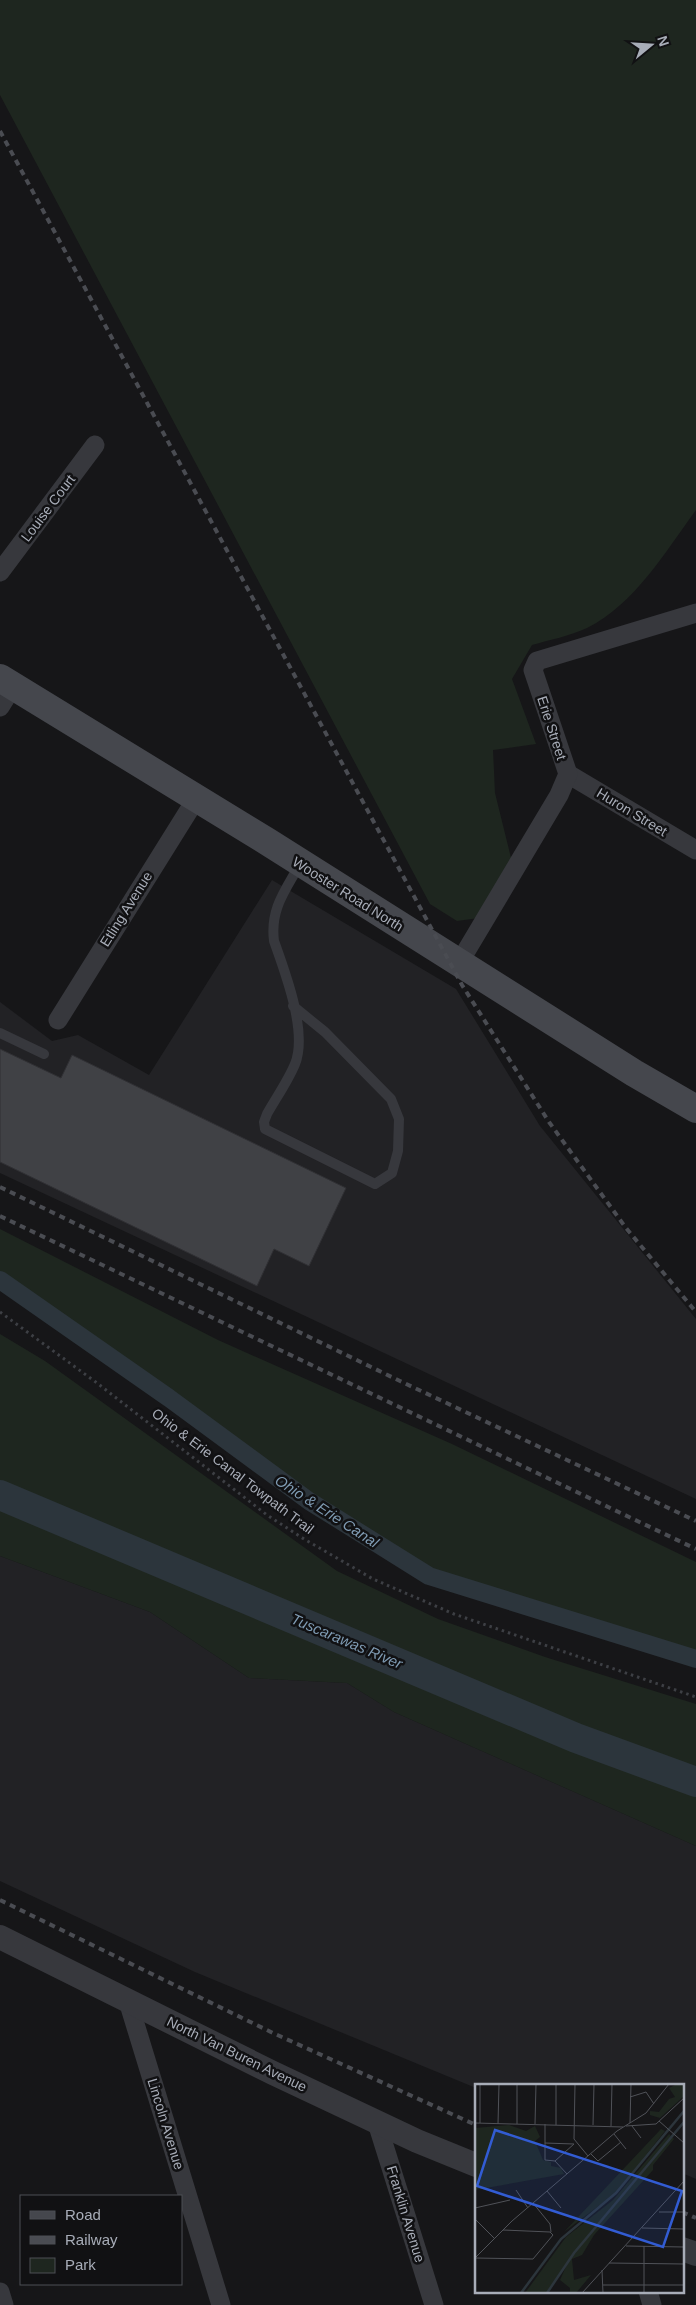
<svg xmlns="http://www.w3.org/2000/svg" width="696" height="2305" viewBox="0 0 696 2305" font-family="Helvetica,sans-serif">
<rect width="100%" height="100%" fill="#161618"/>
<g fill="#222225">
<path d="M272 880 456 989 540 1126 696 1319V1499L0 1173V1002L52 1041 78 1035 149 1075Z"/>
<path d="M0 1556 150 1612 249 1678 347 1683 394 1712 696 1846V2179L682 2173V2085H476V2088L195 1972 0 1881Z"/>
</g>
<g fill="#1e261f">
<path d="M0 0H696V510C665 552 635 604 587 628 570 636 549 640 532 645L512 679 536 744 493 750 495 793 514 870 486 917 457 921 430 904 0 95Z"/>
<path d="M0 1229 218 1340 452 1444 696 1562V1659L429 1576 0 1282Z"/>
<path d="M0 1334 45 1361 337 1571 438 1619 545 1657 696 1704V1846L394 1712 347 1683 249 1678 150 1612 0 1556Z"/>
</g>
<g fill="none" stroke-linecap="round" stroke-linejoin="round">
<path stroke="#2c353c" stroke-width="18" d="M0 1280 169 1398 309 1501 429 1576 696 1659"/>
<path stroke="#2c353c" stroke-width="30" d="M0 1495 576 1738 696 1782"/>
</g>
<path fill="#404145" stroke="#303034" d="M0 1049 61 1078 72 1055 346 1188 309 1266 274 1249 257 1286 0 1162Z"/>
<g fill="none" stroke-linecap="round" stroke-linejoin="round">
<path stroke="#3d3f44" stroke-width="3" stroke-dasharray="2.5 4" stroke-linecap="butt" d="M0 1312 97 1383 267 1515 304 1539 373 1579 454 1614 696 1697"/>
<g stroke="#37383d" stroke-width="10">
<path d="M293 1006 325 1032 391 1099 399 1119 398 1151 392 1173 375 1184 265 1129 264 1122 267 1114C276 1098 288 1081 295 1064 308 1032 285 972 274 941 270 909 285 891 300 864"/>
<path d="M0 1033 44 1054"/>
</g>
<g stroke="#37383d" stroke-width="19">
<path d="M0 572 95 445"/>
<path d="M0 707 13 686"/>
<path d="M568 774 696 850"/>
<path d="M459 963 559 795 568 774 533 670 537 661 696 613"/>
<path d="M58 1020 196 799"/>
<path d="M128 2001 221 2305"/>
<path d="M377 2123 434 2305"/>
<path d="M648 2291 652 2305"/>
<path d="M0 2292 4 2305"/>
</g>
<g stroke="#37383d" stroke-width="24">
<path d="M0 1937 273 2073 417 2141 476 2165"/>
<path d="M682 2249 696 2254"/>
</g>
<path stroke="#45474d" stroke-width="28" d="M0 678 268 842 634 1073 696 1109"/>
<g stroke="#4a4c52" stroke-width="4" stroke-dasharray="6 5" stroke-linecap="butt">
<path d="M0 131 462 985 549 1122 626 1228 696 1312"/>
<path d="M0 1187 400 1381 696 1521"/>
<path d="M0 1216 696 1549"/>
<path d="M0 1900 273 2033 476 2125"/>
<path d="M682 2212 696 2218"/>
</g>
</g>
<g text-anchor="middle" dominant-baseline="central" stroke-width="5" stroke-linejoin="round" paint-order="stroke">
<g font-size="14" fill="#a8adb8" stroke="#111113">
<text transform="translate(48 508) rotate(-53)">Louise Court</text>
<text transform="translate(552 728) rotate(72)">Erie Street</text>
<text transform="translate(632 812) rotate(31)">Huron Street</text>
<text transform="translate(348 894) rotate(32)">Wooster Road North</text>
<text transform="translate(126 909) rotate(-58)">Etling Avenue</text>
<text transform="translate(233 1471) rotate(37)">Ohio &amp; Erie Canal Towpath Trail</text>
<text transform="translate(237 2054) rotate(26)">North Van Buren Avenue</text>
<text transform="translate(166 2124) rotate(73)">Lincoln Avenue</text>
<text transform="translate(406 2214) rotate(73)">Franklin Avenue</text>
</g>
<g font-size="15" font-style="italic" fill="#7f9bb3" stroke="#111113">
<text transform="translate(327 1511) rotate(33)">Ohio &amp; Erie Canal</text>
<text transform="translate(347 1641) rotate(23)">Tuscarawas River</text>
</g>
</g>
<g transform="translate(475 2084)">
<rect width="209" height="209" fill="#161618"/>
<path d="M202 0H209V12L185 34 175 31V27L184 28 194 15 200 13 194 4ZM34 41 51 47 60 42 65 53 60 57 68 76 76 78V82L86 84 89 90 0 106V44ZM186 45 190 47 141 109 89 148ZM194 50 199 55 178 81V86L119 151 107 171 97 175 99 196 116 191 101 209H95V204L85 196 94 176 71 209H50L91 153 138 116Z" fill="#1e261f"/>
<path fill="none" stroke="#2c353c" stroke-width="2.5" d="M46 209 86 155 141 109 209 27M72 209 99 169 209 38"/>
<path fill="none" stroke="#505258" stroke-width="1" d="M100 0 99 55 113 72M155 13 171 8 179 20M184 37 209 59M0 39 148 43M5 39V0M155 39 156 0M23 40 24 0M42 40V0M60 40 61 0M70 40V76L80 77 92 90M81 41V0M118 41 119 0M136 42 137 0M151 42 181 40 209 14M157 42 166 54M139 50 151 65M70 59 99 60M116 70 123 77 146 58M80 77 99 60M41 106 53 124M72 107 86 124M58 119 75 140 76 148M0 124 35 116M184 128H209M0 135 19 154M167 144 209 145M151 162 209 163M0 174 58 175 78 151 75 148 28 146M0 174 37 137 142 47 171 29 194 0M134 179 209 180M127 186 128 209M128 201H209M107 209 209 97M169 209V162"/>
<path fill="#325cd3" fill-opacity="0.15" stroke="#325cd3" stroke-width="2.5" d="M20 46 207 107 188 163 2 102Z"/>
<rect width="209" height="209" fill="none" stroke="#a8adb8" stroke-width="2.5"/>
</g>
<rect x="20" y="2195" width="162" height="90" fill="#111113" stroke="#4d4f55"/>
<rect x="30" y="2211" width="25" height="8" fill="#45474d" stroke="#4d4f55"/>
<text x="65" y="2220" font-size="15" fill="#a8adb8">Road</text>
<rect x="30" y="2236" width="25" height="8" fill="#4a4c52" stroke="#4d4f55"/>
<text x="65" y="2245" font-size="15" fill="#a8adb8">Railway</text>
<rect x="30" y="2258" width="25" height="15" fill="#1e261f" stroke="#4d4f55"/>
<text x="65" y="2270" font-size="15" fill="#a8adb8">Park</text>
<g transform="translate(651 45) rotate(72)" stroke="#111113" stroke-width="4" paint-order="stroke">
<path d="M0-4L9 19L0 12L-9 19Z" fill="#a8adb8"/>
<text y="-8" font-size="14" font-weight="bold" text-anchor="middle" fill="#a8adb8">N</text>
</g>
</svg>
